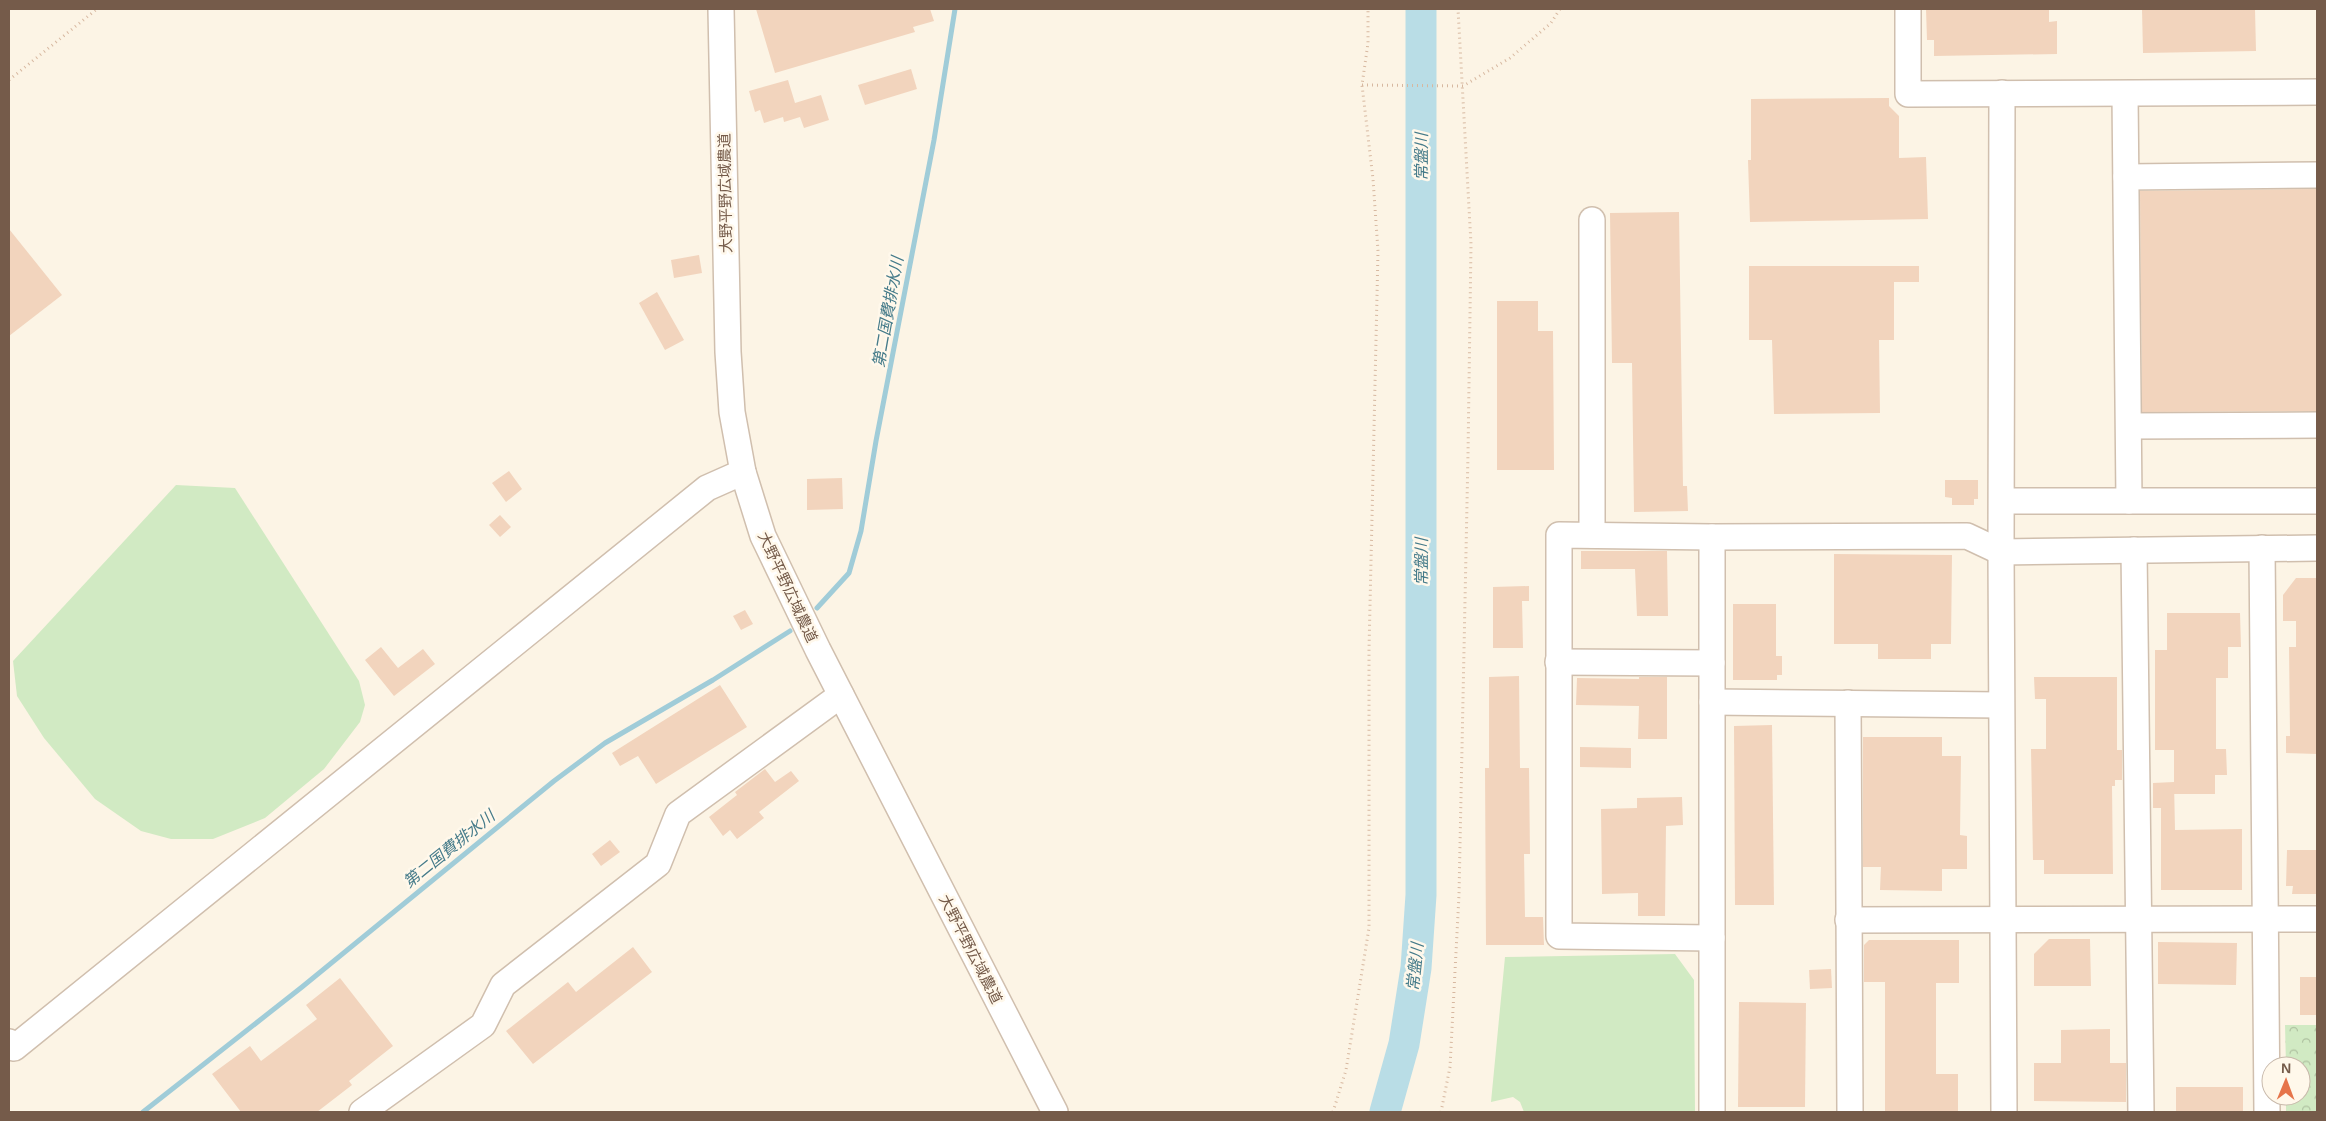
<svg xmlns="http://www.w3.org/2000/svg" width="2326" height="1121" viewBox="0 0 2326 1121" font-family="Arial,'Noto Sans JP',sans-serif">
<defs>
<pattern id="park-crowns" width="20" height="18" patternUnits="userSpaceOnUse" patternTransform="scale(1.25)"><rect width="20" height="18" fill="#d1eac3"/><path d="M2 6a3 3 0 1 1 6 0M12 15a3 3 0 1 1 6 0" fill="none" stroke="#aec1a0"/></pattern>
</defs>
<rect width="100%" height="100%" fill="#fcf4e5"/>
<path fill="url(#park-crowns)" d="M2285 1025H2317V1112H2286V1096H2301V1066H2286Z"/>
<g fill="#d1eac3">
<path d="M176 485 235 488 359 681 365 705 360 722 324 769 265 818 213 839H171L141 831 95 799 44 738 17 696 13 661Z"/>
<path d="M1675 954 1694 980 1695 1112H1524L1520 1102 1513 1097 1491 1102 1505 957Z"/>
</g>
<g fill="none" stroke-linecap="round" stroke-linejoin="round">
<g stroke="#a0ccd8" stroke-width="5">
<path d="M817 608 849 573 861 531 876 441 934 140 955 9"/>
<path d="M143 1112 302 987 554 781 605 743 713 680 790 631"/>
</g>
<path stroke="#b9dde6" stroke-width="31" d="M1385 1112 1404 1044 1416 968 1421 895V9"/>
</g>
<g fill="#f2d4bd">
<path d="M756 9H930L934 21 913 27 915 32 775 73Z"/>
<path d="M1926 9H2049V22L2057 21V54L1934 56V40H1927Z"/>
<path d="M2142 9H2255L2256 51 2143 53Z"/>
<path d="M911 69 917 89 865 105 858 85Z"/>
<path d="M788 80 795 103 821 95 829 120 804 128 800 117 784 122 783 117 764 123 760 110 755 112 749 91Z"/>
<path d="M1889 98V106L1899 116V158L1926 157 1928 219 1750 222 1748 160H1751V99Z"/>
<path d="M2317 189V411L2142 412 2140 191Z"/>
<path d="M1679 212 1683 486H1687L1688 511 1634 512 1632 363H1612L1610 213Z"/>
<path d="M9 229 62 295 9 336Z"/>
<path d="M699 255 702 273 674 278 671 260Z"/>
<path d="M1749 266H1919V282H1894V340H1879L1880 413 1774 414 1772 340H1749Z"/>
<path d="M657 292 684 340 665 350 639 303Z"/>
<path d="M1497 301H1538V331H1553L1554 470H1497Z"/>
<path d="M509 471 522 489 506 502 492 483Z"/>
<path d="M842 478 843 509 807 510V479Z"/>
<path d="M1945 480H1978V499H1974V505H1952V498L1945 497Z"/>
<path d="M500 515 511 527 500 537 489 525Z"/>
<path d="M1581 551H1667L1668 616H1637L1635 569H1581Z"/>
<path d="M1834 554 1952 555 1951 644H1931V659H1878V644H1834Z"/>
<path d="M2296 578H2317V754L2286 753V736H2290L2289 647H2296V621H2283V595Z"/>
<path d="M1529 586V601H1522L1523 648H1493V587Z"/>
<path d="M1733 604H1776V656H1782V675H1777V680H1733Z"/>
<path d="M745 610 753 624 741 630 733 616Z"/>
<path d="M2167 613H2240L2241 647H2228V678H2216V749H2226L2227 775H2215V794H2174V750H2155V650H2167Z"/>
<path d="M381 647 398 668 423 649 435 664 394 696 365 660Z"/>
<path d="M1519 676 1520 768H1529L1530 854H1524L1525 917H1543L1544 945H1486L1485 768H1489V677Z"/>
<path d="M1639 677H1667V739H1638L1639 706 1576 705 1577 678 1639 679Z"/>
<path d="M2034 677H2117V750H2122V780H2115V786H2112L2113 874H2044V860H2033L2031 749H2046V699H2035Z"/>
<path d="M720 685 747 727 656 784 638 756 620 766 612 753Z"/>
<path d="M1772 725 1774 905H1735L1734 726Z"/>
<path d="M1863 737H1942V756H1961L1960 835 1967 836V869H1942V891L1880 890 1881 867H1863Z"/>
<path d="M1580 747 1631 748V768L1580 767Z"/>
<path d="M765 769 775 782 791 771 799 781 759 812 764 818 737 839 730 830 723 836 709 817 737 795 735 792Z"/>
<path d="M2174 782 2175 830 2242 829V890H2161V808H2153V783Z"/>
<path d="M1682 797 1683 825 1666 826 1665 916H1638V893L1602 894 1601 809 1637 808V798Z"/>
<path d="M610 840 620 852 601 866 592 854Z"/>
<path d="M2287 850H2317V894H2292L2293 886H2286Z"/>
<path d="M2049 939H2090L2091 986H2034V954Z"/>
<path d="M1869 940H1959V983H1936V1074H1958V1112H1885V982H1864V945Z"/>
<path d="M2158 942 2237 943 2236 985 2158 984Z"/>
<path d="M633 947 652 972 533 1064 506 1031 568 982 576 992Z"/>
<path d="M1831 969 1832 988 1810 989 1809 970Z"/>
<rect x="2300" y="977" width="17" height="38"/>
<path d="M340 978 393 1046 349 1081 352 1085 317 1112H241L212 1074 250 1046 261 1061 317 1019 306 1005Z"/>
<path d="M1739 1002 1806 1003 1805 1107H1738Z"/>
<path d="M2110 1029V1063H2126V1102L2034 1101V1063H2061V1030Z"/>
<rect x="2176" y="1087" width="67" height="25"/>
</g>
<g fill="none" stroke-linecap="round" stroke-linejoin="round">
<defs>
<g id="minor">
<path d="M721 9 728 352 732 412 743 472 763 536 818 650 1055 1112"/>
<path d="M1908 9V94L2317 92"/>
<path d="M2002 93 2001 552 2004 1112"/>
<path d="M2126 177 2317 175"/>
<path d="M2130 426 2317 425"/>
<path d="M2002 501H2129L2125 94"/>
<path d="M2129 501H2317"/>
<path d="M1592 535V220"/>
<path d="M2262 548 2267 1112"/>
<path d="M2134 550 2141 1112"/>
<path d="M1558 662 1712 663"/>
<path d="M1712 702 2001 705"/>
<path d="M1848 703 1850 1112"/>
<path d="M1848 920 2317 919"/>
<path d="M1712 938 1559 936V535L1712 537 1967 536 2001 552 2317 548"/>
<path d="M9 1042 14 1048 707 488 743 472"/>
<path d="M362 1112 483 1025 503 985 658 864 678 814 841 695"/>
<path d="M1712 1112V537"/>
</g>
</defs>
<use href="#minor" stroke="#d0bfae" stroke-width="28"/>
<g stroke="#d7b8a0" stroke-width="3" stroke-dasharray="1 4" stroke-linecap="butt">
<path d="M9 80 97 9"/>
<path d="M1362 85 1463 86 1510 58 1551 23 1560 9"/>
<path d="M1333 1112 1346 1070 1369 928V650L1378 251 1373 179 1362 85 1368 43V9"/>
<path d="M1441 1112 1450 1067 1459 895 1468 454 1471 244 1458 9"/>
</g>
<use href="#minor" stroke="#fff" stroke-width="25"/>
</g>
<g text-anchor="middle" dominant-baseline="central" stroke-width="5" stroke-linejoin="round" paint-order="stroke">
<g font-size="15" fill="#755b4a" stroke="#fff8eb">
<text transform="translate(725 193) rotate(-91)">大野平野広域農道</text>
<text transform="translate(788 587) rotate(65)">大野平野広域農道</text>
<text transform="translate(971 949) rotate(63)">大野平野広域農道</text>
</g>
<g font-size="16" font-style="italic" fill="#447a89" stroke="#fff8eb">
<text transform="translate(1421 157) rotate(-90)">常盤川</text>
<text transform="translate(888 312) rotate(-80)">第二国費排水川</text>
<text transform="translate(1421 562) rotate(-90)">常盤川</text>
<text transform="translate(449 849) rotate(-39)">第二国費排水川</text>
<text transform="translate(1415 967) rotate(-84)">常盤川</text>
</g>
</g>
<rect width="2326" height="1121" fill="none" stroke="#755b4a" stroke-width="20"/>
<g transform="translate(2286 1081) rotate(1)"><circle r="24" fill="#fff8eb" stroke="#c8b9ab"/>
<path d="M0-4L9 19L0 12L-9 19Z" fill="#e6744a"/>
<text y="-8" font-size="14" font-weight="bold" text-anchor="middle" fill="#755b4a">N</text>
</g>
</svg>
